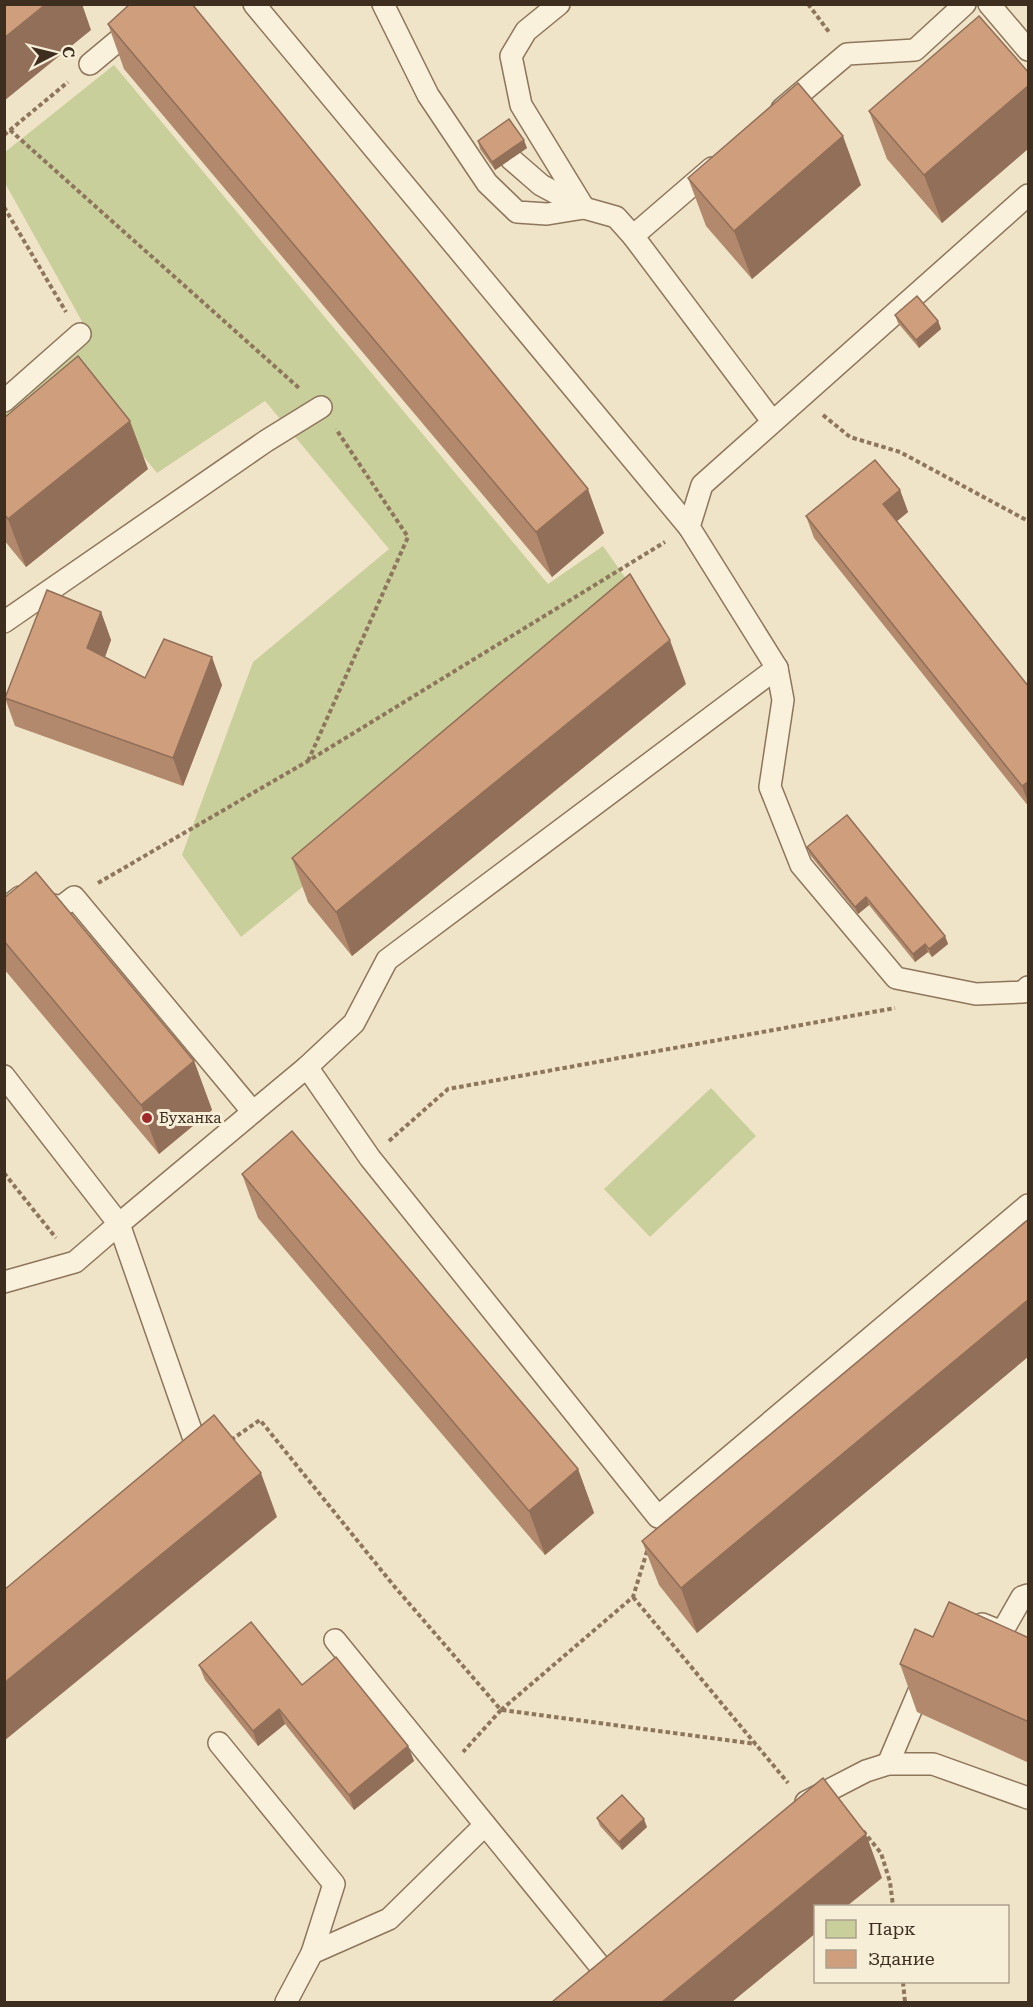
<svg xmlns="http://www.w3.org/2000/svg" width="1033" height="2007" viewBox="0 0 1033 2007" font-family="'Roboto Serif',serif">
<rect width="100%" height="100%" fill="#f0e4c8"/>
<g fill="#c9cf9b">
<path d="M114 65 548 584 603 546 646 607 241 937 182 855 253 662 389 549 265 401 157 473 94 396 5 463 4 407 89 334 5 183V152Z"/>
<path d="M711 1088 756 1136 650 1237 604 1189Z"/>
</g>
<g fill="none" stroke-linecap="round" stroke-linejoin="round">
<defs>
<g id="service">
<path d="M254 4 689 527"/>
<path d="M383 4 428 95 487 183 517 212 547 214 584 208 521 105 511 56 526 31 559 4"/>
<path d="M989 4 1028 50"/>
<path d="M90 64 162 4"/>
<path d="M782 109 847 54 915 50 965 4"/>
<path d="M511 159 541 185 584 208 616 217 633 236 712 168"/>
<path d="M633 236 772 421"/>
<path d="M4 401 80 334"/>
<path d="M4 622 266 441 321 407"/>
<path d="M777 668 783 700 770 787 801 865 896 978 976 994 1023 992 1028 987"/>
<path d="M4 910 20 897 61 907 74 897 253 1112 119 1224 4 1076"/>
<path d="M307 1067 354 1023 387 960 777 668 689 527 702 485 1028 195"/>
<path d="M253 1112 307 1067 370 1158 658 1517 1028 1205"/>
<path d="M4 1282 75 1262 119 1224 201 1459"/>
<path d="M982 1624 1002 1632 1022 1597 1028 1595"/>
<path d="M335 1640 604 1971"/>
<path d="M219 1743 334 1884 312 1953"/>
<path d="M888 1764 925 1677"/>
<path d="M806 1802 866 1771 888 1764H933L1028 1798"/>
<path d="M286 2002 312 1953 389 1919 485 1825"/>
</g>
</defs>
<use href="#service" stroke="#8d765c" stroke-width="24"/>
<g stroke="#8d765c" stroke-width="4" stroke-dasharray="4.5 3" stroke-linecap="butt">
<path d="M808 4 829 32"/>
<path d="M10 130 299 388"/>
<path d="M4 135 68 82"/>
<path d="M4 207 66 312"/>
<path d="M823 415 850 437 900 452 1028 521"/>
<path d="M308 761 408 537 336 429"/>
<path d="M98 883 308 761 665 542"/>
<path d="M389 1141 448 1089 895 1008"/>
<path d="M4 1173 56 1238"/>
<path d="M231 1440 260 1420 394 1586 501 1710 463 1752"/>
<path d="M633 1597 788 1783"/>
<path d="M501 1710 633 1597 648 1548"/>
<path d="M502 1710 756 1744"/>
<path d="M863 1831 881 1853 890 1882 893 1906"/>
<path d="M903 1982 905 2002"/>
</g>
<use href="#service" stroke="#faf1dc" stroke-width="21"/>
</g>
<g fill="#b2896c">
<path d="M108 24 604 533 552 577 124 69Z"/>
<path d="M1029 73V148L942 223 887 159 869 111Z"/>
<path d="M478 141 527 148 495 170 480 149Z"/>
<path d="M688 178 861 185 752 279 706 226Z"/>
<path d="M895 315 938 321 941 329 919 348 898 323Z"/>
<path d="M4 418 148 469 26 567 4 540Z"/>
<path d="M900 490 908 512 897 521 1029 687V807L814 538 806 516Z"/>
<path d="M101 612 111 640 105 657 145 678 222 685 183 786 15 726 5 698Z"/>
<path d="M686 684 352 956 308 902 292 858Z"/>
<path d="M807 847 945 936 948 944 932 957 928 952 915 962 869 905 858 914 810 855Z"/>
<path d="M4 898 194 1061 212 1110 159 1154 4 969Z"/>
<path d="M242 1174 578 1469 594 1513 545 1555 258 1218Z"/>
<path d="M1029 1219V1356L697 1633 659 1585 642 1541Z"/>
<path d="M933 1637 1029 1638V1763L917 1712 900 1664Z"/>
<path d="M199 1665 302 1685 408 1746 414 1761 354 1810 285 1724 258 1746 205 1680Z"/>
<path d="M597 1818 647 1827 622 1850 600 1826Z"/>
</g>
<g fill="#916f58">
<path d="M46 4H82L91 30 4 101V38Z"/>
<path d="M1029 85V148L942 223 924 175Z"/>
<path d="M843 136 861 185 752 279 734 231Z"/>
<path d="M524 140 527 148 495 170 492 162Z"/>
<path d="M938 321 941 329 919 348 916 340Z"/>
<path d="M130 421 148 469 26 567 8 519Z"/>
<path d="M588 489 604 533 552 577 536 532Z"/>
<path d="M900 490 908 512 891 526 883 504Z"/>
<path d="M101 612 111 640 98 676 87 648Z"/>
<path d="M670 640 686 684 352 956 336 912Z"/>
<path d="M212 657 222 685 183 786 173 758Z"/>
<path d="M1029 781V805L1022 786Z"/>
<path d="M866 897 869 905 858 914 855 907Z"/>
<path d="M945 936 948 944 932 957 929 949Z"/>
<path d="M925 944 928 952 915 962 913 954Z"/>
<path d="M194 1061 212 1110 159 1154 141 1105Z"/>
<path d="M1029 1299V1356L697 1633 681 1588Z"/>
<path d="M578 1469 594 1513 545 1555 529 1511Z"/>
<path d="M261 1473 277 1517 4 1741V1683Z"/>
<path d="M279 1709 285 1724 258 1746 253 1731Z"/>
<path d="M408 1746 414 1761 354 1810 349 1795Z"/>
<path d="M644 1819 647 1827 622 1850 619 1842Z"/>
<path d="M866 1834 882 1878 847 1906H816V1933L732 2002H662Z"/>
</g>
<g fill="#cf9f7d" stroke="#916f58" stroke-width="1.5">
<path d="M4 4H46L4 38Z"/>
<path d="M130 4H192L588 489 536 532 108 24Z"/>
<path d="M979 16 1029 73V85L924 175 869 111Z"/>
<path d="M798 83 843 136 734 231 688 178Z"/>
<path d="M509 119 524 140 492 162 478 141Z"/>
<path d="M917 296 938 321 916 340 895 315Z"/>
<path d="M78 356 130 421 8 519 4 514V418Z"/>
<path d="M875 460 900 490 883 504 1029 687V781L1022 786 806 516Z"/>
<path d="M630 574 670 640 336 912 292 858Z"/>
<path d="M47 590 101 612 87 648 145 678 164 639 212 657 173 758 5 698Z"/>
<path d="M847 815 945 936 929 949 925 944 913 954 866 897 855 907 807 847Z"/>
<path d="M36 872 194 1061 141 1105 4 941V898Z"/>
<path d="M292 1131 578 1469 529 1511 242 1174Z"/>
<path d="M1029 1219V1299L681 1588 642 1541Z"/>
<path d="M214 1415 261 1473 4 1683V1590Z"/>
<path d="M949 1602 1029 1638V1722L900 1664 915 1629 933 1637Z"/>
<path d="M251 1622 302 1685 336 1657 408 1746 349 1795 279 1709 253 1731 199 1665Z"/>
<path d="M823 1778 866 1834 662 2002H552Z"/>
<path d="M622 1795 644 1819 619 1842 597 1818Z"/>
</g>
<circle fill="#9e2a2b" stroke="#f7eed8" stroke-width="2" cx="147" cy="1118" r="6"/>
<g text-anchor="middle" dominant-baseline="central" stroke-width="6" stroke-linejoin="round" paint-order="stroke">
<g font-size="15" fill="#3d2e20" stroke="#f7eed8" text-anchor="start">
<text x="159" y="1118">Буханка</text>
</g>
</g>
<rect width="1033" height="2007" fill="none" stroke="#3d2e20" stroke-width="12"/>
<rect x="814" y="1905" width="195" height="78" fill="#f7eed8" stroke="#ada18e" stroke-width="1.5"/>
<rect x="826" y="1920" width="30" height="18" fill="#c9cf9b" stroke="#ada18e" stroke-width="1.5"/>
<text x="868" y="1935" font-size="18" fill="#3d2e20">Парк</text>
<rect x="826" y="1950" width="30" height="18" fill="#cf9f7d" stroke="#ada18e" stroke-width="1.5"/>
<text x="868" y="1965" font-size="18" fill="#3d2e20">Здание</text>
<g transform="translate(54 54) rotate(83)" stroke="#f7eed8" stroke-width="4.5" paint-order="stroke">
<path d="M0-4.5L10 22L0 15L-10 22Z" fill="#3d2e20"/>
<text y="-9" font-size="16" font-weight="bold" text-anchor="middle" fill="#3d2e20">С</text>
</g>
</svg>
